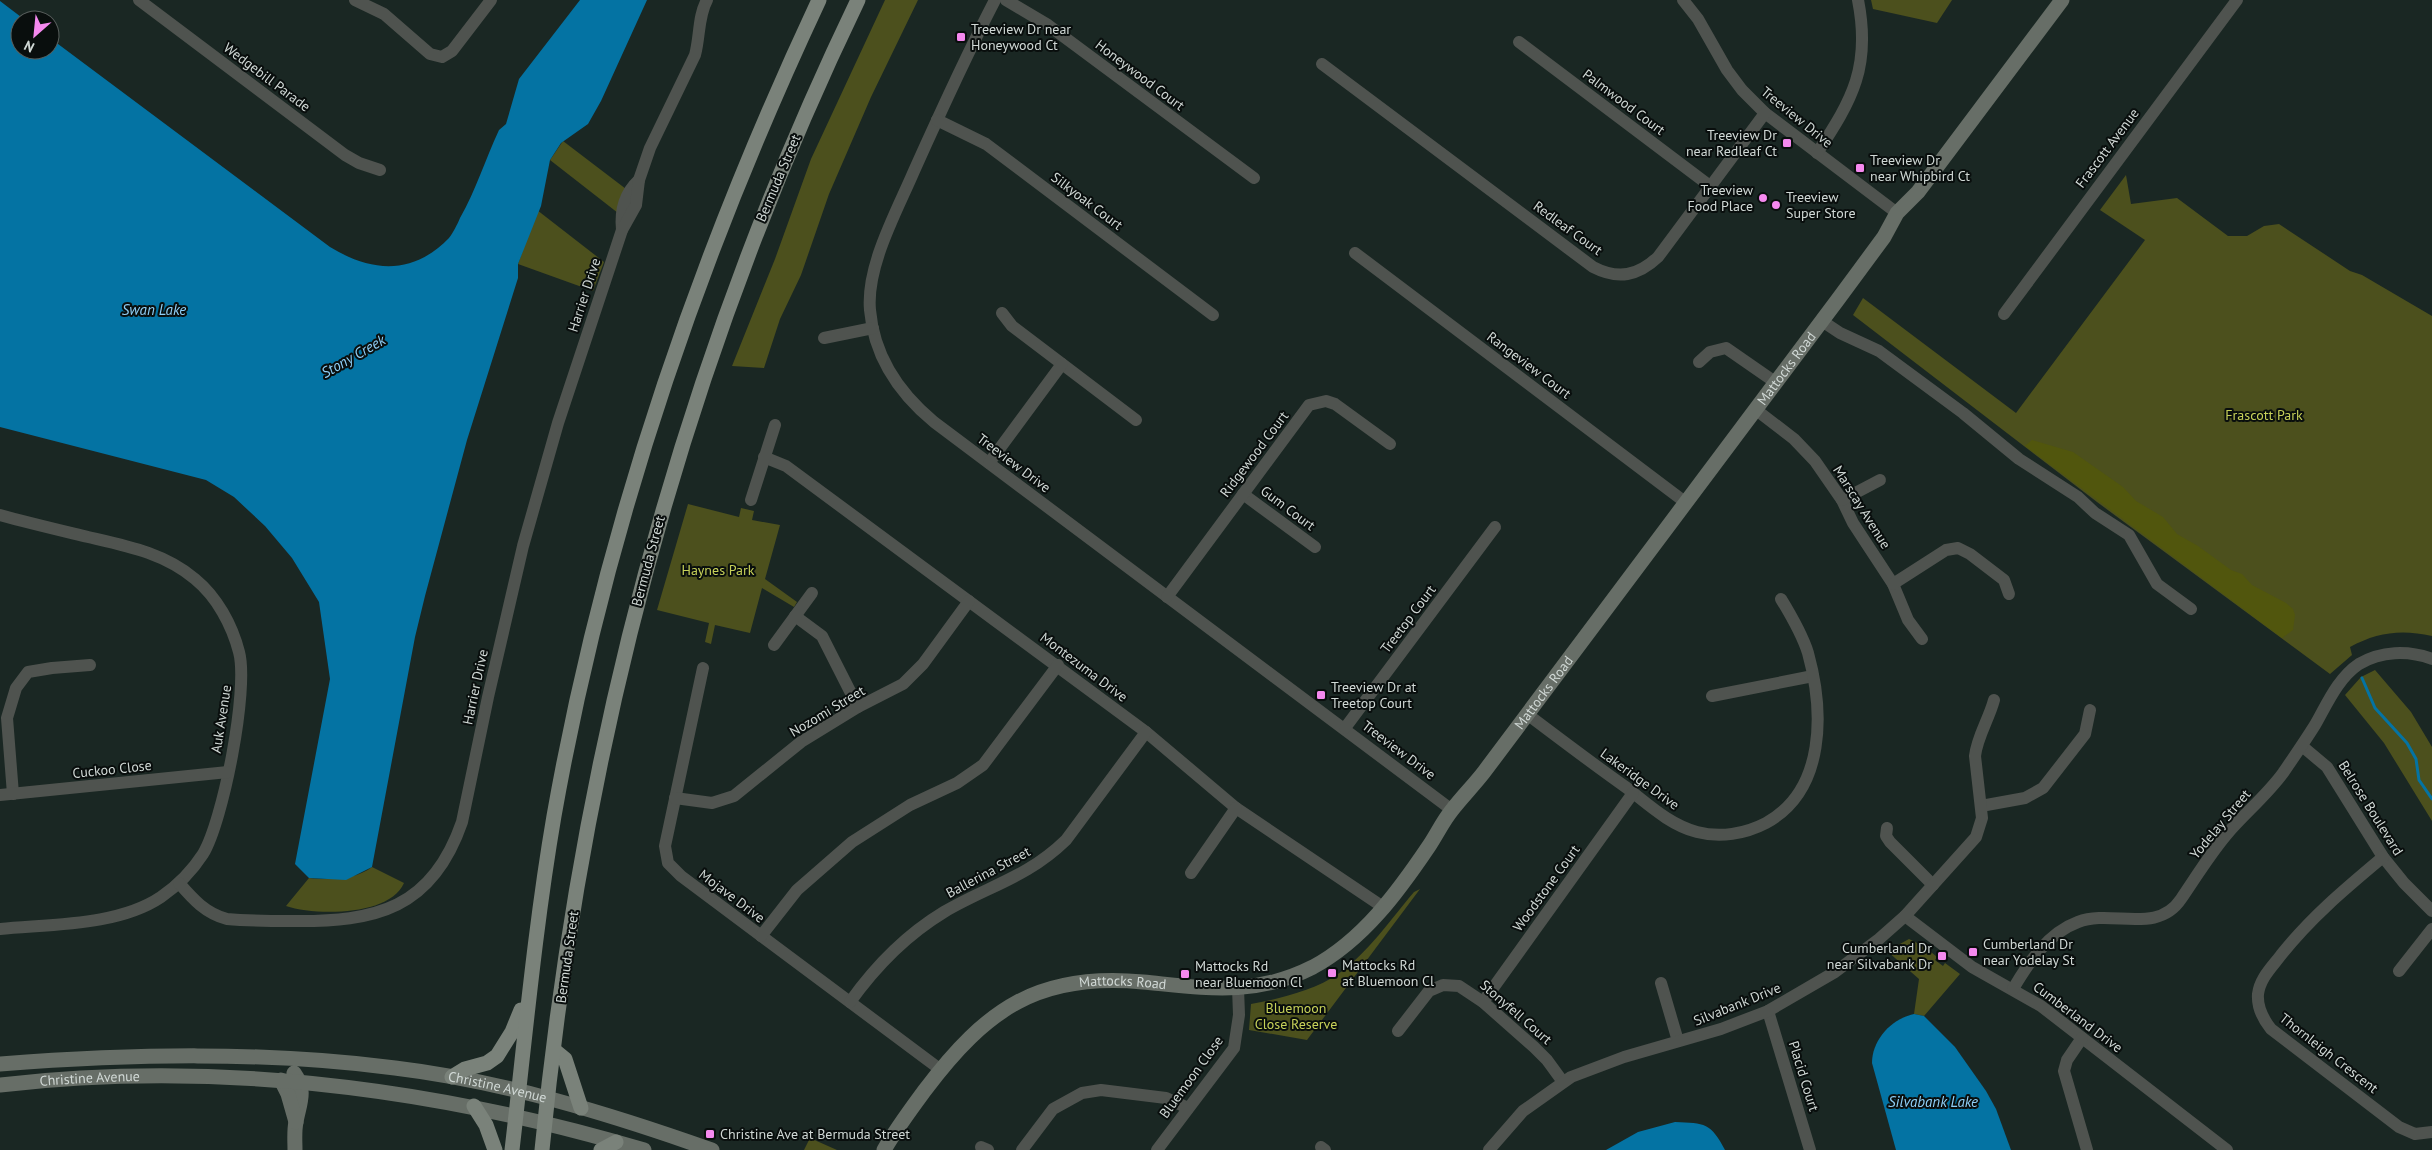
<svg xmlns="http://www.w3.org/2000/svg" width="2432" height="1150" viewBox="0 0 2432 1150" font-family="'PT Sans',sans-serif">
<rect width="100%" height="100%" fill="#1a2723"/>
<g fill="#4c501d">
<path d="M885 0H918L871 97 829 194 801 275 780 319 764 368 732 366 775 259 811 159Z"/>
<path d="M1871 0H1952L1937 23 1873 9Z"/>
<path d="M563 141 626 189 618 213 550 160Z"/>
<path d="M2126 175 2131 204 2177 198 2228 236H2247L2264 226 2279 224 2350 271 2362 275 2432 316V636C2402 629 2377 632 2350 647L2352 655 2330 674 2097 502 1853 315 1863 298 2016 413 2145 240 2100 210Z"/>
<path d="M537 210 604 262 593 291 518 264Z"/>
<path d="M688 504 739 517 741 508 754 511 752 520 780 525 765 579 797 602 794 607 762 588 750 633 715 625 711 644 705 642 709 623 657 610Z"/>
<path d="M2375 670 2411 712 2432 747V821L2384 743 2345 695 2361 677Z"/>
<path d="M372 867 404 883C390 916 316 916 286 906L309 878C329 880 355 880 372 867Z"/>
<path d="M1420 889 1307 1040 1249 1030 1251 1004C1279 999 1315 990 1338 974 1368 953 1390 920 1414 892Z"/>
<path d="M1909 939 1925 947 1937 957 1935 960 1943 966 1945 963 1960 974 1924 1016 1914 1014 1919 979 1887 951Z"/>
<path d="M810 1138 837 1150H804Z"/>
</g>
<path fill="#51560d" d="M2032 440 2073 452 2123 487 2136 501 2163 517 2177 534 2198 546 2231 570 2242 574 2252 585 2286 603 2293 609 2295 615 2293 630 2282 638 2025 446Z"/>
<g fill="#0473a3">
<path d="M580 0H647L601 101 588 124 561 143 550 160 541 206 518 264V278L467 440 425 596 415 637 372 867 346 880 309 878 295 864 330 679 319 602 292 558 265 526 234 497 206 480 0 427V1L25 20H20V50H50V38L330 247C371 272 412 276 449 238 453 233 457 225 460 218 476 190 485 160 499 130L506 124 519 79Z"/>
<path d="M1914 1014 1924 1016 1955 1047 1986 1091 1996 1109 2011 1150H1896L1872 1063C1872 1040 1891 1019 1914 1014Z"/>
<path d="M1675 1122C1705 1123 1711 1123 1725 1150H1606L1638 1132Z"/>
</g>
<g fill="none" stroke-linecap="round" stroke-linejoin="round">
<path stroke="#0473a3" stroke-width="3" d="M2362 678 2375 708 2407 743 2416 759 2419 780 2432 799"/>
<g stroke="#4f534f" stroke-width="12">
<path d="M139 0 345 155 359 163 380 170"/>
<path d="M355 0 384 14 430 54 442 57 452 51 491 0"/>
<path d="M995 0C966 56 940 113 914 171 897 211 866 266 870 310 874 357 899 393 934 422L1452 810"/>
<path d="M1006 0 1048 25 1254 178"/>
<path d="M1683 0 1698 19 1727 70 1742 90 1765 113 1897 213"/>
<path d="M1519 42 1710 186"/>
<path d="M1322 64 1593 267C1618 280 1638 276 1658 257L1765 113"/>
<path d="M937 120 986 144 1213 315"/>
<path d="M1817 153C1853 99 1871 66 1858 0"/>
<path d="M622 230C620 211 625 193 639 180"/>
<path d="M1355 253 1685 502"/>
<path d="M1002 313 1012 326 1136 420"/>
<path d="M2004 314 2237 0"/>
<path d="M1822 321 1840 333 1879 351 1963 413 2019 459 2078 497 2095 513 2129 535 2157 584 2191 609"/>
<path d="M824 338 873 328"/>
<path d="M1699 362 1710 352 1726 348 1775 382"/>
<path d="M1755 409 1794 439 1815 461 1842 500 1853 523 1893 584 1908 620 1922 639"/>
<path d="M764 457 786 466 1146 732 1236 808 1383 907"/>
<path d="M989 463 1062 364"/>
<path d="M1243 494 1315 547"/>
<path d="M751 500 775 425"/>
<path d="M1842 500 1880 480"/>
<path d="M0 515C29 523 59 530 88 537 127 546 164 553 195 579 217 597 232 625 239 652 249 689 223 821 203 854 192 871 177 886 161 897 118 926 51 924 0 929"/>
<path d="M1893 584 1946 550 1958 548 1970 554 2004 580 2009 594"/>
<path d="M1167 597 1309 405 1326 401 1335 404 1390 444"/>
<path d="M795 616 822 636 858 707"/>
<path d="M774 645 812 593"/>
<path d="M703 668 665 846 668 863 681 876 941 1070"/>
<path d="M1712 696 1813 676"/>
<path d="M1527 714C1560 739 1593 764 1627 788 1649 805 1670 825 1697 832 1720 838 1745 834 1766 823 1826 790 1824 711 1808 653 1802 634 1792 617 1781 599"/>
<path d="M1345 728 1495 527"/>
<path d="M2302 746 2327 767 2383 857 2404 883 2432 911"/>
<path d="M13 794 7 718 16 688 28 672 52 668 90 665"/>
<path d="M0 795 228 772"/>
<path d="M675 798 712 803 734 796 801 742 858 707 903 684 923 664 969 601"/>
<path d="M1981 806 2025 798 2043 788 2085 734 2090 710"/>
<path d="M1887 828 1886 836 1890 842 1933 885"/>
<path d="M2383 857C2346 888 2311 917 2281 955 2272 967 2260 978 2258 994 2257 1007 2263 1019 2271 1029L2399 1127 2415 1134 2432 1132"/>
<path d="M1191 873 1236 808"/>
<path d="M179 883C193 899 205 913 227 919 249 921 270 921 292 921 376 922 432 909 462 822L488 697 523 546 558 423 622 230 636 205 639 180 650 148 695 55C700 37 698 16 707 0"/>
<path d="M1905 916 1972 967 2041 1006 2227 1150"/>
<path d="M761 936 797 890 852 842 910 805 957 783 983 765 1058 665"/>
<path d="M2399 971 2432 929"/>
<path d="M1661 983 1678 1041"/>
<path d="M2013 989C2029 962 2048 933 2078 922 2112 909 2157 935 2181 899 2196 877 2210 854 2227 834 2245 813 2267 795 2283 773 2294 757 2305 741 2315 725 2327 704 2338 678 2359 664 2381 651 2408 650 2432 659"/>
<path d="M850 1002C875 967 906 935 944 912 988 886 1027 878 1066 840L1146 732"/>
<path d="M1483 1002 1633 793"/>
<path d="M1768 1011 1810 1150"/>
<path d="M1398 1031 1429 991 1443 985 1459 986 1483 1002 1534 1047 1547 1060 1563 1082"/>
<path d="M2082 1038 2067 1060 2064 1071 2087 1150"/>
<path d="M981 1147 988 1150"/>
<path d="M1321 1147 1325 1150"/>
<path d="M1022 1150 1053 1109 1082 1093 1101 1090 1166 1098 1188 1108"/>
<path d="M1157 1150 1234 1048 1239 1015 1238 988"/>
<path d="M1489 1150 1523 1111 1571 1077 1624 1057 1721 1029 1768 1011 1835 972 1879 939 1905 916 1976 837 1982 818 1975 756C1977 737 1989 719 1994 700"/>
</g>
<g stroke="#676e67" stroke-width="15">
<path id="s1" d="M0 1064C131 1054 264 1051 395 1068 503 1081 610 1114 712 1150"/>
<path d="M294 1073C307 1091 299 1104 296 1122 294 1131 295 1141 295 1150"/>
<path d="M281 1080 288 1094 296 1122"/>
<path id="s2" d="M0 1085C217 1060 435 1088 644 1150"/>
<path id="s3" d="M884 1150C896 1129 911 1109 925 1090 986 1009 1039 972 1143 982 1206 988 1254 997 1313 967 1363 940 1398 892 1429 846 1437 834 1443 821 1452 810 1462 797 1474 785 1484 772L1839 298 1884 237 1897 213 1918 192 2062 0"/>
</g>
<g stroke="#7a827a" stroke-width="15">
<path d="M554 1050 565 1059 581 1108"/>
<path d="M452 1077 465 1069 487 1063 497 1056 512 1032 521 1010"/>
<path d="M474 1106 486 1125 495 1150"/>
<path d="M512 1150C525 1038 535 927 554 816 604 533 697 260 819 0"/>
<path d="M542 1150C581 749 683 363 858 0"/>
<path d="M601 1150 616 1142"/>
</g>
</g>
<g fill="#f589ef" stroke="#090e0d" stroke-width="2">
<rect x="956" y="32" width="10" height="10" rx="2.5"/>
<rect x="1782" y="138" width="10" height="10" rx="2.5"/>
<rect x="1855" y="163" width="10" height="10" rx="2.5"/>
<circle cx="1763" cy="198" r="5"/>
<circle cx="1776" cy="205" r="5"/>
<rect x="1316" y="690" width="10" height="10" rx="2.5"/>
<rect x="1968" y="947" width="10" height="10" rx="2.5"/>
<rect x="1937" y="951" width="10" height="10" rx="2.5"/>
<rect x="1327" y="968" width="10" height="10" rx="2.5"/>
<rect x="1180" y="969" width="10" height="10" rx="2.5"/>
<rect x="705" y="1129" width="10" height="10" rx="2.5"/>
</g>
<g text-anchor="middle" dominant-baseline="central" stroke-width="4" stroke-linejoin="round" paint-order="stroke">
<g font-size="14" fill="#d0d8d5" stroke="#090e0d" text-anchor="start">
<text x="971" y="29">Treeview Dr near<tspan x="971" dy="16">Honeywood Ct</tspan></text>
<text x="1777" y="135" text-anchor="end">Treeview Dr<tspan x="1777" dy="16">near Redleaf Ct</tspan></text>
<text x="1870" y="160">Treeview Dr<tspan x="1870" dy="16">near Whipbird Ct</tspan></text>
<text x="1753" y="190" text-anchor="end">Treeview<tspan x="1753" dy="16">Food Place</tspan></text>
<text x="1786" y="197">Treeview<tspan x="1786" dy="16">Super Store</tspan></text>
<text x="1331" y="687">Treeview Dr at<tspan x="1331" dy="16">Treetop Court</tspan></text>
<text x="1983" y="944">Cumberland Dr<tspan x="1983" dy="16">near Yodelay St</tspan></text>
<text x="1932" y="948" text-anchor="end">Cumberland Dr<tspan x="1932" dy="16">near Silvabank Dr</tspan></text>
<text x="1342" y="965">Mattocks Rd<tspan x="1342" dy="16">at Bluemoon Cl</tspan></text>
<text x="1195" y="966">Mattocks Rd<tspan x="1195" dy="16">near Bluemoon Cl</tspan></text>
<text x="720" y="1134">Christine Ave at Bermuda Street</text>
</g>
<g font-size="14" fill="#d0d8d5" stroke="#090e0d">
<text transform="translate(1140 75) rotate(37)">Honeywood Court</text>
<text transform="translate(267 77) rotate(37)">Wedgebill Parade</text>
<text transform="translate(1624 102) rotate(37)">Palmwood Court</text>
<text transform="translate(1797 117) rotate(39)">Treeview Drive</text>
<text transform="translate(2107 148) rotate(-53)">Frascott Avenue</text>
<text transform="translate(778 178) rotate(-67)">Bermuda Street</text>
<text transform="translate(1087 201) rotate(37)">Silkyoak Court</text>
<text transform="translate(1568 228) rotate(36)">Redleaf Court</text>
<text transform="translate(584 295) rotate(-72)">Harrier Drive</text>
<text transform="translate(1529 365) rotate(37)">Rangeview Court</text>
<text stroke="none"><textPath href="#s3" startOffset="1270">Mattocks Road</textPath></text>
<text transform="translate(1254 454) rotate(-53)">Ridgewood Court</text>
<text transform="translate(1014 463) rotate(37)">Treeview Drive</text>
<text transform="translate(1862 507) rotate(58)">Marscay Avenue</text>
<text transform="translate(1288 508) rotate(37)">Gum Court</text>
<text transform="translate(648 561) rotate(-75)">Bermuda Street</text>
<text transform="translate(1408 619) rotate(-53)">Treetop Court</text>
<text transform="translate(1084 667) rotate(37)">Montezuma Drive</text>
<text transform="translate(475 687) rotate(-78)">Harrier Drive</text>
<text stroke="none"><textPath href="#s3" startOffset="865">Mattocks Road</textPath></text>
<text transform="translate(827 711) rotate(-31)">Nozomi Street</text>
<text transform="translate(221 719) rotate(-81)">Auk Avenue</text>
<text transform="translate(1399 750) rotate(37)">Treeview Drive</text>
<text transform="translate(112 769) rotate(-6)">Cuckoo Close</text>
<text transform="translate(1640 779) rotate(36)">Lakeridge Drive</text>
<text transform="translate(2371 808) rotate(58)">Belrose Boulevard</text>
<text transform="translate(2220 824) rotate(-50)">Yodelay Street</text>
<text transform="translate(988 872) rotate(-28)">Ballerina Street</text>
<text transform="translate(1546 888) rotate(-54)">Woodstone Court</text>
<text transform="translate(732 896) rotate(37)">Mojave Drive</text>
<text transform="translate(567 957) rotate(-82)">Bermuda Street</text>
<text stroke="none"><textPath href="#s3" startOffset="310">Mattocks Road</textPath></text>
<text transform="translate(1737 1004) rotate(-22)">Silvabank Drive</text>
<text transform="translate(1516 1012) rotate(41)">Stonyfell Court</text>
<text transform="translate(2078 1017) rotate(37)">Cumberland Drive</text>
<text transform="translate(2329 1053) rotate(38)">Thornleigh Crescent</text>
<text transform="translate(1804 1076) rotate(73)">Placid Court</text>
<text transform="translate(1191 1077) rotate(-54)">Bluemoon Close</text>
<text stroke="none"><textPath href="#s2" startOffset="90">Christine Avenue</textPath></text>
<text stroke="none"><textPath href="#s1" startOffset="500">Christine Avenue</textPath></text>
</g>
<g font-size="14" fill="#c7d159" stroke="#090e0d">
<text x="2264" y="415">Frascott Park</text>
<text x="718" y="570">Haynes Park</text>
<text x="1296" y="1008">Bluemoon<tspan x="1296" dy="16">Close Reserve</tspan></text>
</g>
<g font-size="15" font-style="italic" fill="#8fcff7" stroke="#090e0d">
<text x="154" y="309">Swan Lake</text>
<text transform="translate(353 356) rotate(-30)">Stony Creek</text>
<text x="1933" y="1101">Silvabank Lake</text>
</g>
</g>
<g transform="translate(35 35) rotate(207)"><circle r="24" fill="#090e0d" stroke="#595f5d"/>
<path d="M0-4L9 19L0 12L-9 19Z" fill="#f589ef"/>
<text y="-8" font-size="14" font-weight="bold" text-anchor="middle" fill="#d0d8d5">N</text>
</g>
</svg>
